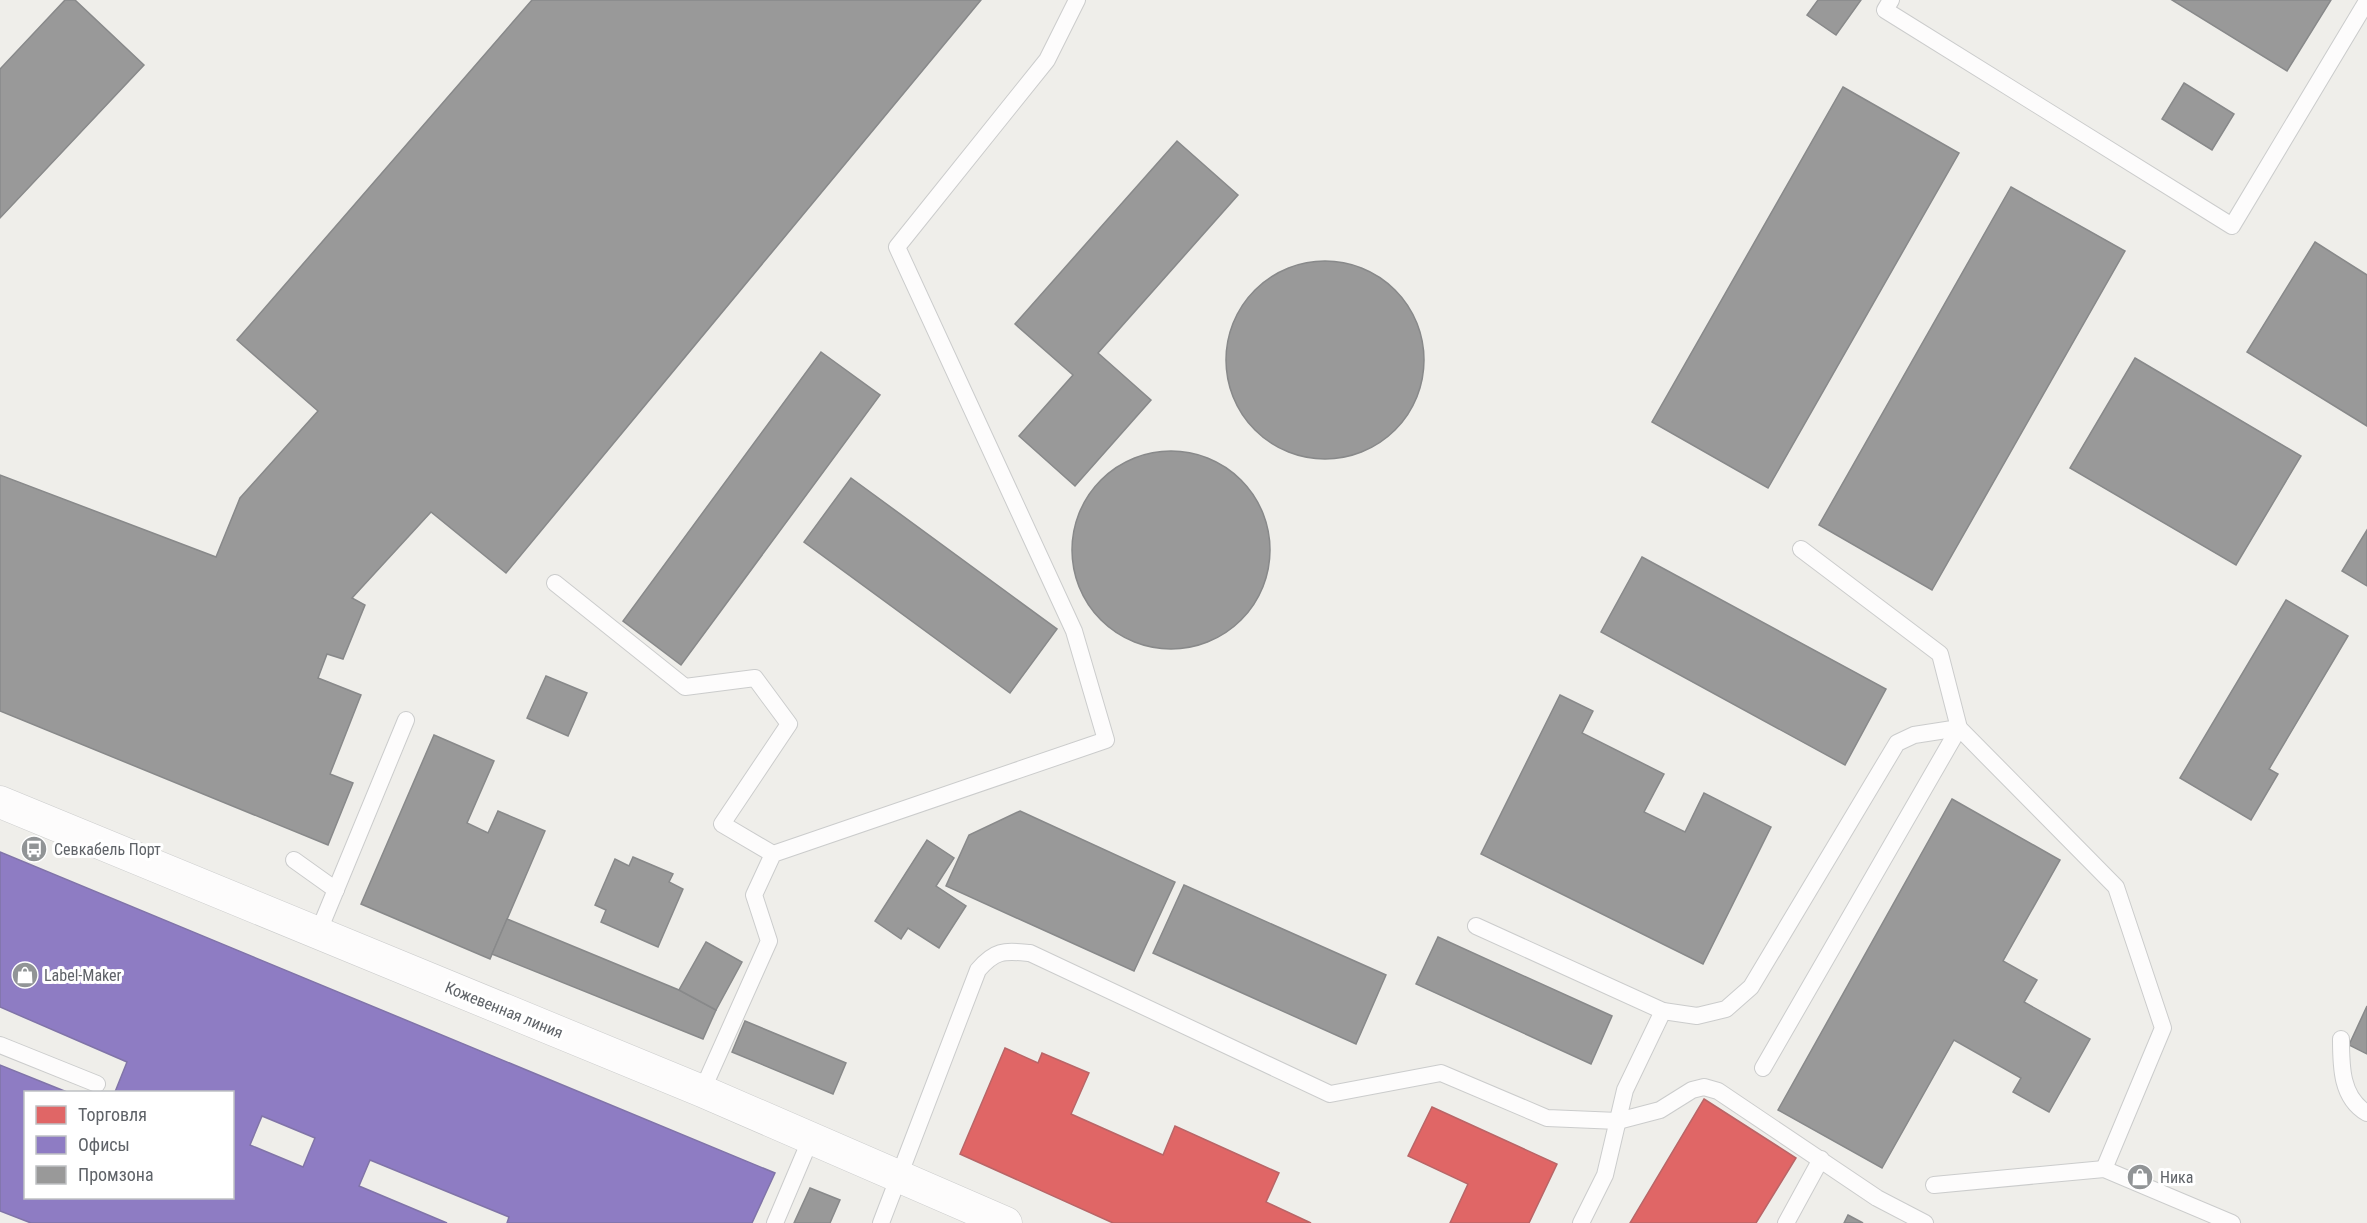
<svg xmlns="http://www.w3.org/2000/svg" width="2367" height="1223" viewBox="0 0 2367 1223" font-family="'Roboto Condensed',sans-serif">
<rect width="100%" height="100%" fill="#efeeea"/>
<g fill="#e06666" stroke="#b96567" stroke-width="1.5">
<path d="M1005 1048 1038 1063 1042 1053 1089 1073 1071 1114 1163 1155 1175 1126 1279 1173 1266 1202 1311 1223H1113L960 1154Z"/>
<path d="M1704 1099 1796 1158 1756 1223H1630Z"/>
<path d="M1432 1107 1557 1164 1529 1223H1450L1468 1184 1408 1156Z"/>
</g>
<path fill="#8e7cc3" stroke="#8074a8" stroke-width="1.5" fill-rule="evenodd" d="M0 852 775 1173 752 1223H507L509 1217 370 1160 359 1186 447 1223H31L0 1211V1065L67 1092H26V1198H232V1092H115L127 1062 0 1007ZM262 1116 315 1138 303 1167 250 1145Z"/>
<g fill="#999" stroke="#88898a" stroke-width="1.5">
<path d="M65 0H75L144 65 0 218V69Z"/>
<path d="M532 0H981L506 573 431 512 352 598 365 605 343 659 327 654 318 678 361 695 330 774 353 783 328 845 0 711V475L216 557 240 498 318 411 237 340Z"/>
<path d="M1818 0H1861L1836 35 1807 15Z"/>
<path d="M2172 0H2331L2287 71Z"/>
<path d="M2184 83 2234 114 2212 150 2162 119Z"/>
<path d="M1843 87 1959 153 1768 488 1652 422Z"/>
<path d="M1177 141 1238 195 1098 353 1151 400 1075 486 1019 436 1073 375 1015 324Z"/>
<path d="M2011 187 2125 251 1932 590 1819 525Z"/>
<path d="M2315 242 2367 275V426L2247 352Z"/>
<circle cx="1325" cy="360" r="99"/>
<path d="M821 352 880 395 681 665 623 621Z"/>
<path d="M2135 358 2301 456 2236 565 2070 468Z"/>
<circle cx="1171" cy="550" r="99"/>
<path d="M851 478 1057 629 1010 693 804 542Z"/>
<path d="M2367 530V586L2342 571Z"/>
<path d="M1642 557 1886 689 1845 765 1601 632Z"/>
<path d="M2286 600 2348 636 2269 769 2278 774 2251 820 2180 778Z"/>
<path d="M546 676 587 693 568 736 527 718Z"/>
<path d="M1560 695 1593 711 1582 733 1664 774 1644 812 1685 832 1704 793 1771 827 1703 964 1481 854Z"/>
<path d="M434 735 494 761 467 823 488 833 498 811 545 831 490 959 361 904Z"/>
<path d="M1952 799 2060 860 2003 961 2037 980 2024 1002 2090 1039 2049 1112 2013 1092 2021 1078 1954 1040 1882 1168 1778 1110Z"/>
<path d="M1020 811 1175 882 1134 971 946 886 969 835Z"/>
<path d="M927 840 954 858 936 886 966 906 939 948 908 928 901 939 875 921Z"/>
<path d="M633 857 673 874 669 882 683 889 658 947 601 922 606 910 595 905 615 859 629 866Z"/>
<path d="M1184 885 1386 975 1356 1044 1153 953Z"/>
<path d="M507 919 679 990 716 1010 703 1039 492 954Z"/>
<path d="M1438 937 1612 1016 1591 1064 1416 984Z"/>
<path d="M706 942 742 962 716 1010 679 990Z"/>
<path d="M2367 1006V1054L2349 1045Z"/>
<path d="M745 1021 846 1063 833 1094 732 1052Z"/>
<path d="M810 1188 840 1200 830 1223H794Z"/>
<path d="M1848 1215 1863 1223H1844Z"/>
</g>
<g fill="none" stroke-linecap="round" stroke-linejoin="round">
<defs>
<g id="service">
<path d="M1891 0 1885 10 2232 226 2367 1"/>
<path d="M1801 549 1940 654 1959 728 2116 887 2163 1028 2104 1169"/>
<path d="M555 583 685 687 755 678 789 724 722 824 773 854"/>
<path d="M294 860 336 890"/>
<path d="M1476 926 1663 1011 1697 1016 1726 1009 1751 987 1897 743 1914 735 1959 728"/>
<path d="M318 933 406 720"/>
<path d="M2341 1039C2341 1066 2341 1098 2367 1113"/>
<path d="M0 1045 97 1084"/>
<path d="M1763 1068 1959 728"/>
<path d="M702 1091 769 941 754 895 773 854 1106 740 1074 631 897 247 1047 60 1077 0"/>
<path d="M1934 1185 2104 1169 2232 1223"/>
<path d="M775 1223 811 1138"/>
<path d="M881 1223 978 970C996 949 1005 951 1030 953L1330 1094 1441 1073 1547 1118 1618 1121 1660 1110 1692 1090 1704 1087 1718 1091 1877 1198 1925 1223"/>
<path d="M1581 1223 1605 1175 1625 1090 1663 1011"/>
<path d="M1786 1223 1821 1159"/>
</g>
<path id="minor" d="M0 802 702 1091 1006 1223"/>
</defs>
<use href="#service" stroke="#cbcccc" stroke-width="18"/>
<use href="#minor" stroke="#cbcccc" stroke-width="33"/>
<use href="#service" stroke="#fdfcfc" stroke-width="16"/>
<use href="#minor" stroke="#fdfcfc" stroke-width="32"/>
</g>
<defs>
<symbol id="bus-disc" viewBox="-11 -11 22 22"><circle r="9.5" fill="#919496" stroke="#fff"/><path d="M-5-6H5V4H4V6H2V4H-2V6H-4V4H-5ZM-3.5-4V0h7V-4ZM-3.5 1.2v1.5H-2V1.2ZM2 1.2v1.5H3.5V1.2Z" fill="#fff"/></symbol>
<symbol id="shop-disc" viewBox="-11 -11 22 22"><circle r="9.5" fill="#919496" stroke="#fff"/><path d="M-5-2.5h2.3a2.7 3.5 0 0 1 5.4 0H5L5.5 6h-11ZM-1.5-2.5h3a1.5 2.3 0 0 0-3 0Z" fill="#fff"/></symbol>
</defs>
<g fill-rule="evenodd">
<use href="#bus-disc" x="19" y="834" width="30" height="30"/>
<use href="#shop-disc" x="10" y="960" width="30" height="30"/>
<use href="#shop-disc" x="2125" y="1162" width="30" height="30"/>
</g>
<g text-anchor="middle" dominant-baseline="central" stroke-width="6" stroke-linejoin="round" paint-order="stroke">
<g font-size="16" fill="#5f6368" stroke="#fff" text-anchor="start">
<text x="54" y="849">Севкабель Порт</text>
<text x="44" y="975">Label-Maker</text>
<text x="2160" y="1177">Ника</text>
</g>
<g font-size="16" fill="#5f6368" stroke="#fff">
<text transform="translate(504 1010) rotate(22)">Кожевенная линия</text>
</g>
</g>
<rect x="24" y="1091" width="210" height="108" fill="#ffffff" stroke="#bfc1c3" stroke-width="1.5"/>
<rect x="36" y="1106" width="30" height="18" fill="#e06666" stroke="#bfc1c3" stroke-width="1.5"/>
<text x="78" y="1121" font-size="18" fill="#5f6368">Торговля</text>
<rect x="36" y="1136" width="30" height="18" fill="#8e7cc3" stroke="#bfc1c3" stroke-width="1.5"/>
<text x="78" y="1151" font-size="18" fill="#5f6368">Офисы</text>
<rect x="36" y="1166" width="30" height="18" fill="#999999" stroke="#bfc1c3" stroke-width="1.5"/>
<text x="78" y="1181" font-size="18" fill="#5f6368">Промзона</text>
</svg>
